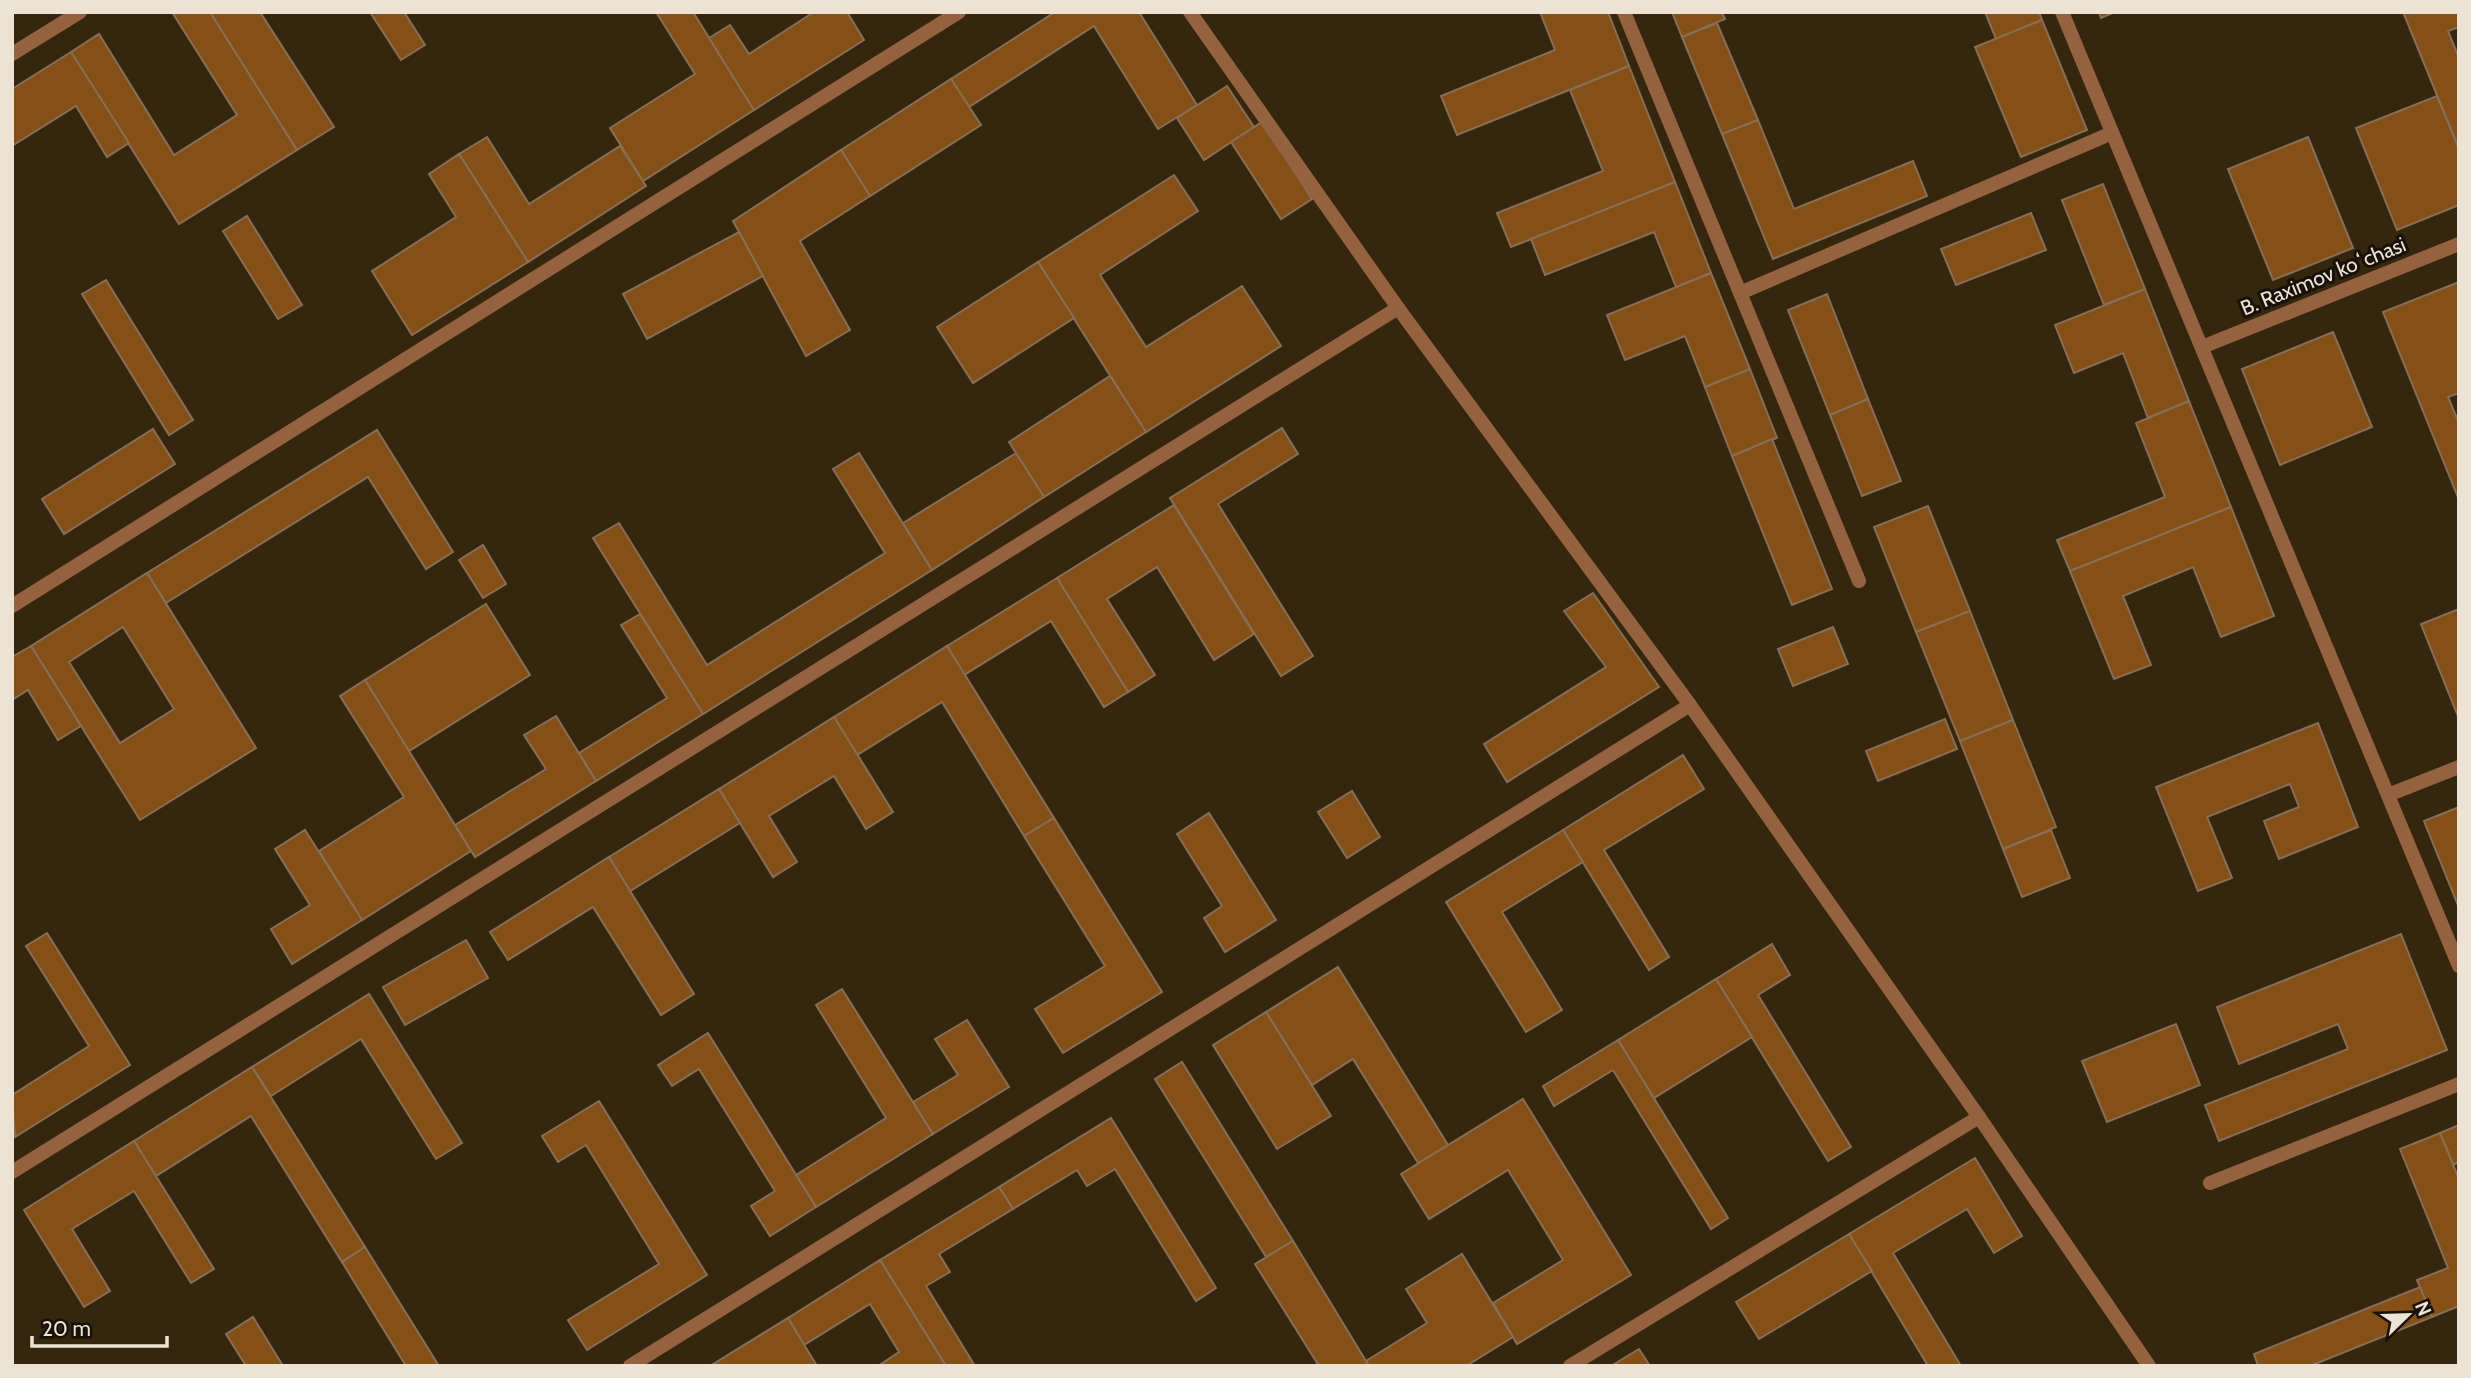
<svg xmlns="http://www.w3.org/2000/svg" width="2471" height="1378" viewBox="0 0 2471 1378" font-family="Cabin,sans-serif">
<rect width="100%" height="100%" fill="#35270e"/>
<g fill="#855016" stroke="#866e59" stroke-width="2" fill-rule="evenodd">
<path d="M172 12H210L297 150 179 224 71 52 99 34 174 155 237 115Z"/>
<path d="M210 12H260L334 127 297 150Z"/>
<path d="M370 12H404L425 45 401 60Z"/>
<path d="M656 12H693L754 110 643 181 610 128 695 74Z"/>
<path d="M814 12H847L864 40 754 110 709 38 730 25 749 54Z"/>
<path d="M1055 12H1139L1197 105 1158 129 1094 26 969 107 951 79Z"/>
<path d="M1540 12H1608L1629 66 1457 135 1441 96 1555 50Z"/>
<path d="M1672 12H1722L1725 19 1682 37Z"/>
<path d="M1985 12H2039L2042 20 1996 39Z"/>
<path d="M2099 12H2115L2101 18Z"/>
<path d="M2403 12H2459V27L2448 31 2459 58V149Z"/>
<path d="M2042 20 2087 130 2021 157 1975 47Z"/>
<path d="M1717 23 1758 120 1722 134 1682 37Z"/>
<path d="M71 52 129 143 107 157 76 106 12 146V89Z"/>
<path d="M1629 66 1675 182 1511 247 1497 213 1603 171 1570 90Z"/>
<path d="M951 79 981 125 870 196 841 150Z"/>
<path d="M1227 86 1254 127 1204 160 1177 118Z"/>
<path d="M2437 96 2459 149V205L2397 230 2356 128Z"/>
<path d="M1758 120 1794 209 1913 161 1927 196 1773 259 1722 134Z"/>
<path d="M1262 122 1312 199 1281 219 1231 142Z"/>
<path d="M487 137 529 204 620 146 646 186 528 262 459 154Z"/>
<path d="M2308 137 2353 248 2273 280 2228 169Z"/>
<path d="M841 150 870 196 800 241 850 330 806 356 733 221Z"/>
<path d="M459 154 528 262 412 335 372 271 456 217 429 174Z"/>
<path d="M1174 175 1198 211 1100 275 1146 347 1242 286 1281 346 1146 432 1038 262Z"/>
<path d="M1675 182 1711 273 1676 287 1654 232 1545 275 1531 239Z"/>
<path d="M2103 184 2145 289 2104 305 2062 200Z"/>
<path d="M2031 213 2046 250 1956 285 1941 249Z"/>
<path d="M247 216 302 305 278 319 223 231Z"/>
<path d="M739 232 763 276 647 339 623 294Z"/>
<path d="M1038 262 1074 318 973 383 937 327Z"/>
<path d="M1711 273 1750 369 1705 387 1685 336 1625 360 1607 315Z"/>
<path d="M106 280 193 420 169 435 82 294Z"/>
<path d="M2459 282V393L2448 397 2459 423V500L2383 312Z"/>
<path d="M2145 289 2189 401 2148 418 2123 353 2074 373 2055 325Z"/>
<path d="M1827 294 1868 399 1830 415 1788 310Z"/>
<path d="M2333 332 2372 427 2280 465 2242 369Z"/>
<path d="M1750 369 1777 438 1732 456 1705 387Z"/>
<path d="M1110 376 1146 432 1044 497 1009 442Z"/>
<path d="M1868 399 1901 481 1862 496 1830 415Z"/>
<path d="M2189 401 2231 507 2070 571 2057 540 2165 497 2136 423Z"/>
<path d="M1282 428 1298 454 1218 504 1313 656 1281 676 1170 498Z"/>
<path d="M153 429 175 464 64 534 42 499Z"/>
<path d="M377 430 453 552 426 569 368 477 166 603 147 573Z"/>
<path d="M1772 439 1832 589 1792 605 1732 456Z"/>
<path d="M859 453 932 570 703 714 593 538 619 523 707 665 885 553 833 469Z"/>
<path d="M1016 453 1044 497 932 570 903 523Z"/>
<path d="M1174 505 1254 634 1214 660 1157 567 1107 599 1155 675 1128 692 1057 578Z"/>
<path d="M1928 506 1970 611 1916 632 1874 527Z"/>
<path d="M2231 507 2274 616 2221 637 2193 567 2123 596 2151 665 2114 679 2070 571Z"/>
<path d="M483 545 506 584 483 598 459 560Z"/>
<path d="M147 573 256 748 140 820 31 646ZM123 627 174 709 120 743 69 662Z"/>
<path d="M1057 578 1128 692 1104 707 1051 621 964 675 947 646Z"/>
<path d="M1593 593 1659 687 1507 782 1484 744 1606 667 1564 611Z"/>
<path d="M486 604 530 675 409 751 365 680Z"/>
<path d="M2459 609V719L2421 624Z"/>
<path d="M1970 611 2013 720 1960 741 1916 632Z"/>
<path d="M640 614 703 714 596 781 579 753 667 698 621 625Z"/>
<path d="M1833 627 1848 664 1793 686 1778 649Z"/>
<path d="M31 646 81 726 58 740 28 690 12 700V657Z"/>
<path d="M947 646 1054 818 1024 836 942 702 857 755 834 717Z"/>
<path d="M365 680 471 851 362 920 319 851 404 797 340 696Z"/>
<path d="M556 716 596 781 475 857 455 825 546 769 524 735Z"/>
<path d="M834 717 893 812 866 829 834 776 769 816 797 862 773 877 719 789Z"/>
<path d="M1945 719 1957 749 1878 781 1866 751Z"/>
<path d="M2013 720 2056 827 2003 849 1960 741Z"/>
<path d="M2318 723 2358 827 2279 859 2264 821 2299 807 2290 784 2207 817 2232 878 2198 891 2156 787Z"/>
<path d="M1683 755 1704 789 1604 850 1669 957 1649 970 1563 830Z"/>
<path d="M719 789 740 823 630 891 609 857Z"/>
<path d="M1352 791 1380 837 1347 858 1318 812Z"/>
<path d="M2459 807V908L2424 821Z"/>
<path d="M1209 813 1276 920 1225 952 1204 918 1222 906 1177 834Z"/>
<path d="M1054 818 1162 992 1063 1053 1035 1009 1105 966 1024 836Z"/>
<path d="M305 830 362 920 292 964 271 929 310 905 275 849Z"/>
<path d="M1563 830 1583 862 1502 912 1562 1010 1526 1032 1446 902Z"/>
<path d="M2051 830 2070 878 2022 897 2003 849Z"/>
<path d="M609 857 694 994 661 1015 593 907 508 960 490 932Z"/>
<path d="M47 933 130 1065 15 1137 12 1095 89 1046 26 946Z"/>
<path d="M2401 934 2447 1050 2219 1141 2205 1105 2348 1049 2338 1024 2239 1064 2217 1007Z"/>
<path d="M466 940 488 978 405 1025 383 987Z"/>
<path d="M1772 944 1790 975 1758 995 1851 1147 1828 1161 1716 979Z"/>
<path d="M1338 967 1448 1145 1418 1163 1353 1059 1312 1085 1266 1012Z"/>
<path d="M1716 979 1752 1037 1654 1098 1618 1040Z"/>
<path d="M842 989 933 1134 816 1207 796 1175 886 1118 816 1005Z"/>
<path d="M369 994 462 1143 436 1159 361 1039 271 1096 252 1067Z"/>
<path d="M1266 1012 1331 1116 1277 1149 1213 1045Z"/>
<path d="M967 1020 1009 1087 933 1134 913 1102 958 1075 935 1039Z"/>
<path d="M2176 1024 2200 1085 2107 1122 2082 1061Z"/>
<path d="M708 1033 816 1207 770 1236 751 1206 775 1191 699 1069 672 1086 658 1065Z"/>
<path d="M1618 1040 1728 1218 1711 1229 1613 1070 1554 1106 1543 1086Z"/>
<path d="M1182 1062 1293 1241 1266 1257 1155 1079Z"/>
<path d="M252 1067 365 1247 342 1262 251 1116 156 1176 134 1141Z"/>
<path d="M1523 1099 1631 1275 1517 1344 1493 1303 1563 1260 1508 1170 1429 1219 1401 1174Z"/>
<path d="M599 1101 707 1275 587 1350 568 1320 659 1264 586 1145 558 1162 542 1136Z"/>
<path d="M1111 1118 1216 1288 1196 1301 1115 1169 1087 1186 1077 1170 1013 1209 999 1187Z"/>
<path d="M2459 1125V1162L2453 1165 2440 1133Z"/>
<path d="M2440 1133 2459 1179V1306L2432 1317 2417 1280 2448 1268 2400 1149Z"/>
<path d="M134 1141 214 1269 191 1283 134 1191 72 1229 110 1291 84 1307 24 1210Z"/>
<path d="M1975 1158 2022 1236 1994 1253 1967 1209 1893 1253 1961 1366H1928L1849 1234Z"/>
<path d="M999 1187 1013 1209 939 1254 950 1272 926 1286 975 1366H946L880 1260Z"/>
<path d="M1849 1234 1872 1271 1759 1339 1736 1302Z"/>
<path d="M1293 1241 1366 1361 1369 1366H1319L1255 1264Z"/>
<path d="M365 1247 439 1366H406L342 1262Z"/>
<path d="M1462 1254 1513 1337 1466 1366H1369L1366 1361 1427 1323 1406 1289Z"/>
<path d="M880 1260 946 1366H878L899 1352 870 1304 804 1345 788 1318Z"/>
<path d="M2420 1287 2432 1317 2310 1366H2258L2254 1354Z"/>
<path d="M253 1317 283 1366H246L226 1334Z"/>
<path d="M788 1318 817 1366H710Z"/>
<path d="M1639 1349 1650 1366H1611Z"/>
</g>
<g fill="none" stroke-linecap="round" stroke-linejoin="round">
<g stroke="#95623f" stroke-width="14">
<path d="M1190 12 1398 308 1690 705 1979 1117 2149 1366"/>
<path d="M1624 12 1859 581"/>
<path d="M2062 12 2459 966"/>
<path d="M12 54 80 12"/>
<path d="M1740 293 2112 133"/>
<path d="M2202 347 2459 244"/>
<path d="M12 606 959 12"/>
<path d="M2388 795 2459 767"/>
<path d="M12 1172 1398 308"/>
<path d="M2210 1183 2459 1084"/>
<path d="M630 1366 1690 705"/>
<path d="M1570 1366 1979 1117"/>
</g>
</g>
<g text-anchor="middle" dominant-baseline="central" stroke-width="6" stroke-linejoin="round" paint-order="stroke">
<g font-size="21" fill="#ece3d4" stroke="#171107">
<text transform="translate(2323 276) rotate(-22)">B. Raximov koʻchasi</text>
</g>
</g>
<rect width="2471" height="1378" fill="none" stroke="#ece3d4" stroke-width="28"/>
<g transform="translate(2408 1315) rotate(67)" stroke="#171107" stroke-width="5" paint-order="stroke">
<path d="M0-5L12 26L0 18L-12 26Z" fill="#ece3d4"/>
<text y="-10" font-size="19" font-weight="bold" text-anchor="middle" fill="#ece3d4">N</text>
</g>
<path d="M32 1336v10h135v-10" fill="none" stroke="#ece3d4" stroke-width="3.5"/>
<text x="42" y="1336" font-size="21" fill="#ece3d4" stroke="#171107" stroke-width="5" paint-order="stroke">20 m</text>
</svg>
